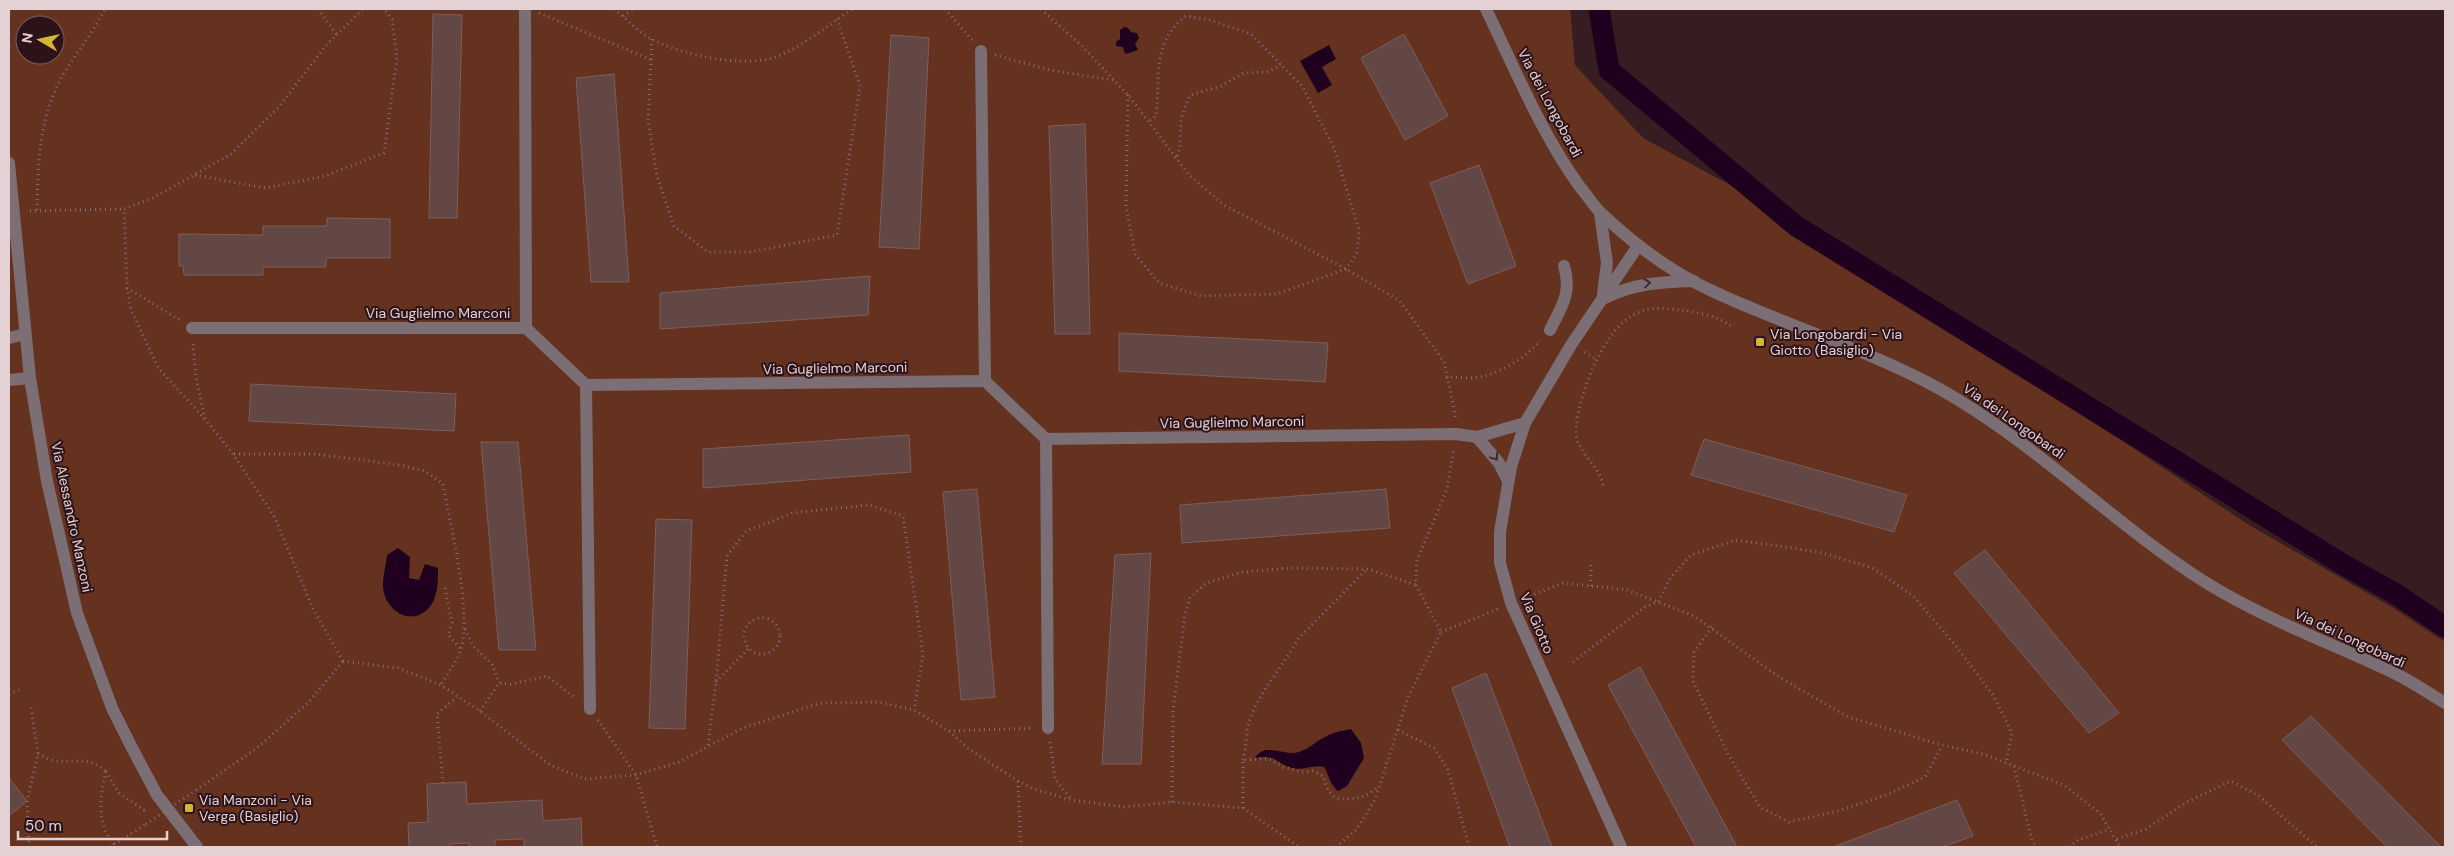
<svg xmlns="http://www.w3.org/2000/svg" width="2454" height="856" viewBox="0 0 2454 856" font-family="'DM Sans',sans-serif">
<rect width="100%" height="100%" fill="#361d22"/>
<path fill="#65321f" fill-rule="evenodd" d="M9 9H1570L1575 65 1643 138 1747 194 1851 268 2133 448 2249 525 2395 609 2445 642V847H9ZM25 25H55V55H25Z"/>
<g fill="#1f001f">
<path d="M1124 27 1128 28 1131 32 1137 33 1139 38 1135 44 1138 50 1125 54 1123 47 1116 46V42L1120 39V30Z"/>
<path d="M1329 45 1336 59 1322 67 1332 85 1318 93 1300 61Z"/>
<path d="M398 548 410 557 409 578 419 580 425 564 438 568C438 581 438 599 428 609 412 625 389 613 384 593 381 582 386 566 387 555Z"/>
<path d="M1351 729 1361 743 1364 758 1347 786 1338 791C1330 785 1329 775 1324 767 1313 764 1303 771 1292 768 1275 763 1277 754 1255 758 1264 743 1280 754 1294 753 1308 751 1314 742 1325 737 1333 732 1342 731 1351 729Z"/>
</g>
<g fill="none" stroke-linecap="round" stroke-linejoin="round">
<path stroke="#1f001f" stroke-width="21" d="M1599 9 1609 70 1796 226 2344 565 2396 594 2445 627"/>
</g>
<g fill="#634745" stroke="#7d5e5c">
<path d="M433 14 462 15 457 218H429Z"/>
<path d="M1404 34 1448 116 1405 140 1361 58Z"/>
<path d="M891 35 929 38 919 249 879 247Z"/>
<path d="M614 74 629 282H591L576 78Z"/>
<path d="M1085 124 1090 334H1055L1049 126Z"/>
<path d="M1479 165 1516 266 1468 284 1430 183Z"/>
<path d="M327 218 390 219V258H326V267H263V275H184L183 266H179V234L263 235V226H327Z"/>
<path d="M870 276 868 315 660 329V293Z"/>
<path d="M1119 333 1328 343 1325 382 1119 371Z"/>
<path d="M251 384 456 394 454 431 249 421Z"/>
<path d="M909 435 911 472 703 488V449Z"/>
<path d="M1704 439 1907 495 1894 532 1691 475Z"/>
<path d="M481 442H518L536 650H499Z"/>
<path d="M977 489 995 697 961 700 943 492Z"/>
<path d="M1386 489 1390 528 1182 543 1180 505Z"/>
<path d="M656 519 692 520 685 729 649 728Z"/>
<path d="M1985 550 2119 713 2089 733 1954 573Z"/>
<path d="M1151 553 1141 764H1102L1115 555Z"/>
<path d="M1640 667 1737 847H1696L1608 685Z"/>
<path d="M1486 673 1552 847H1510L1452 688Z"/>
<path d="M2311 716 2441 847H2387L2282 740Z"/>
<path d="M9 778 27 801 9 816Z"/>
<path d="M466 782 467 804 542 800 543 821 581 818 582 847H524V839L495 840V847H469V843L450 844V847H409L408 823 428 822 427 784Z"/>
<path d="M1957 800 1973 836 1942 847H1833Z"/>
</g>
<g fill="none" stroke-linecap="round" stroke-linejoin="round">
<g stroke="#836d71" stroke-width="3" stroke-dasharray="1 4" stroke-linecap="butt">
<path d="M318 9 337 35"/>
<path d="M614 9C627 19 639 33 653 40 684 55 738 67 772 58 798 51 830 23 853 9"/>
<path d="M945 9 972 40"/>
<path d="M1041 9 1081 45 1128 95 1189 175 1224 205 1346 269 1400 301 1444 362 1456 419"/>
<path d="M539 13 652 60"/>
<path d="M623 16 633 9"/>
<path d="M652 39 648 120 657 176 674 226 708 252H750L837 235 860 86 837 19"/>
<path d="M995 55 1049 70 1113 80"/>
<path d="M1128 95 1126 206 1135 254 1159 283 1201 296 1277 294 1346 269 1357 254 1359 230 1334 148 1302 86 1251 34 1210 20 1186 16C1150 43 1161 78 1156 116L1150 121"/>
<path d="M1177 156 1180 147 1181 119 1190 95 1221 86 1244 73 1267 72 1281 65"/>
<path d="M195 175 265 188 325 176 384 153 397 57 392 19 384 9"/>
<path d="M37 210C38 162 39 115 64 73 78 51 93 32 105 9"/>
<path d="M30 211 124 209"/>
<path d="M127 288 180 320"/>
<path d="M193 344 196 378 205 419"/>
<path d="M1585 352 1597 360"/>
<path d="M1446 377C1457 377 1468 379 1479 377 1500 374 1526 357 1540 341"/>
<path d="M234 454H314L400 465 425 471 443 484C450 524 472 611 461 648 458 661 447 674 441 685"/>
<path d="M1603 485C1600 465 1574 451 1576 429 1579 393 1604 326 1639 312 1653 306 1667 309 1681 310 1697 312 1718 316 1731 326"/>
<path d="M1591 586V565"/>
<path d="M445 588 452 623 448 635 461 649"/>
<path d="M1525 598 1563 583 1627 590 1694 616 1779 677 1848 717 1942 745 1983 754 2064 785 2100 813 2120 847"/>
<circle cx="762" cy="636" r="18"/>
<path d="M1712 627 1694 652 1693 681 1728 754 1760 807 1789 822 1838 811 1886 795 1925 777 1942 746"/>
<path d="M465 629 473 646 492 664 499 683"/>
<path d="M1441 632 1498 609"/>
<path d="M343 661 398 668 441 685 480 711 550 765 584 779 636 775 679 762 743 728 820 703 879 702 914 710 949 731 969 749 1018 781 1034 789 1071 800 1125 807 1172 802 1243 808 1299 847"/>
<path d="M343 661 313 609 274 516 233 454 205 419 159 369 131 310 127 288 124 209 153 198 231 154 278 108 328 43 363 9"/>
<path d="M1573 662 1645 607 1658 602 1671 577 1691 555 1736 540 1819 552 1873 568 1913 596 1956 646 1993 695 2012 733 2006 763"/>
<path d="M716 682 748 649"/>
<path d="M9 694 21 689"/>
<path d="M480 711 499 683 511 684 547 676 574 697"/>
<path d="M598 720 636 775 657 847"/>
<path d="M1398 730 1434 748 1448 770 1469 847"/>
<path d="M949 731 1033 728"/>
<path d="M1050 742 1055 779 1071 799"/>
<path d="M708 745 716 682 727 556 746 531 793 513 869 505 903 516 923 654 914 710"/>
<path d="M38 754C44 756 51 761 57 761 75 763 92 756 106 772"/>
<path d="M1243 760C1246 749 1246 737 1248 726 1255 696 1284 666 1298 639L1367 569"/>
<path d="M2014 766 2032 841 2037 847"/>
<path d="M1018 781 1021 847"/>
<path d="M443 783 437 714 457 697"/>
<path d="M196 790 257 748 309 702 343 661"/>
<path d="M1172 802 1173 711 1185 614 1190 598 1206 583 1243 572 1290 568 1368 569 1416 585"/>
<path d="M1243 808V760L1269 759 1283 767 1302 772 1313 771 1323 776 1328 790 1335 798C1354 801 1365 798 1379 786"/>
<path d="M2117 839 2146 829 2187 802 2231 781 2259 796 2317 847"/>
<path d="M114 844C96 824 100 796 106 772L119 793 144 810 147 808"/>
<path d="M29 847 27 801 38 754 31 708"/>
<path d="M110 847 146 824"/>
<path d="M1336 847 1356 830 1375 800 1408 697 1441 632 1416 585V574L1417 560 1447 489 1454 448"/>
<path d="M2069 847 2078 840 2110 829"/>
</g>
<g stroke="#7b6e74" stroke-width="12">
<path d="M525 9 526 328"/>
<path d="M1486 9C1515 69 1541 133 1580 187 1588 196 1594 207 1603 215 1634 244 1670 271 1708 289 1783 325 1865 348 1938 388 2035 442 2112 523 2205 582 2266 620 2334 644 2398 675 2414 683 2430 694 2445 703"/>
<path d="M981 51 985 381"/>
<path d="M9 163 30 378 47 481 77 613 112 708 131 746 157 795 197 847"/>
<path d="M1600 213 1607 263 1603 294"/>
<path d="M1605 298C1634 283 1662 282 1694 281"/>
<path d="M192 328H526L586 385 985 381 1046 439 1456 434 1477 437 1525 423"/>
<path d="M1550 330C1562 306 1572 293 1564 266"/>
<path d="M9 338 25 334"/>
<path d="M9 380 30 378"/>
<path d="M586 385 590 709"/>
<path d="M1477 437 1499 463 1508 481"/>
<path d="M1046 439 1048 728"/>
<path d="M1621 847 1511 603 1500 563V532L1511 467 1525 423 1571 345 1638 246"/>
</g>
<path stroke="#836d71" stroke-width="3" stroke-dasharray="1 4" stroke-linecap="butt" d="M146 824 196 790"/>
</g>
<defs><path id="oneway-chevron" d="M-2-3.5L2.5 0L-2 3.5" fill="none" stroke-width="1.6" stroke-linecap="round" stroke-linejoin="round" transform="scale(1.25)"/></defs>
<g stroke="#3f2a30">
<use href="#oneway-chevron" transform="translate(1647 283) rotate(-7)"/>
<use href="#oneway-chevron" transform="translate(1495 457) rotate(56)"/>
</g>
<g fill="#d3b635" stroke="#2b1319" stroke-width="2">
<rect x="1755" y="337" width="10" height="10" rx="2.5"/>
<rect x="184" y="803" width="10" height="10" rx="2.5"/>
</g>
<g text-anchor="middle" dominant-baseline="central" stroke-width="4" stroke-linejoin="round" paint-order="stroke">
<g font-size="14" fill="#e3d1d4" stroke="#2b1319">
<text transform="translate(1550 103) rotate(62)">Via dei Longobardi</text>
<text x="438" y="313">Via Guglielmo Marconi</text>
<text transform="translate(835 368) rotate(-1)">Via Guglielmo Marconi</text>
<text transform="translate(2014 421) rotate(35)">Via dei Longobardi</text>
<text transform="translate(1232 422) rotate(-1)">Via Guglielmo Marconi</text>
<text transform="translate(72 517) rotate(78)">Via Alessandro Manzoni</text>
<text transform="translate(1537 623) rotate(67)">Via Giotto</text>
<text transform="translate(2350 638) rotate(25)">Via dei Longobardi</text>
</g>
<g font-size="14" fill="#e3d1d4" stroke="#2b1319" text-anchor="start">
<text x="1770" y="334">Via Longobardi - Via<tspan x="1770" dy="16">Giotto (Basiglio)</tspan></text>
<text x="199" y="800">Via Manzoni - Via<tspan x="199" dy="16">Verga (Basiglio)</tspan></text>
</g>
</g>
<rect width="2454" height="856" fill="none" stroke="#e3d1d4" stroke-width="20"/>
<g transform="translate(40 40) rotate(279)"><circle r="24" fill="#2b1319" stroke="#755f64"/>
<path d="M0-4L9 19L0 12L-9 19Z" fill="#d3b635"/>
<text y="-8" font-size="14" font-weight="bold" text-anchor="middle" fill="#e3d1d4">N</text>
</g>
<path d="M18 831v8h149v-8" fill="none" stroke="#e3d1d4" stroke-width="2.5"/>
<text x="25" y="831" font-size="15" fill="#e3d1d4" stroke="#2b1319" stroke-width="4" paint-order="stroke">50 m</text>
</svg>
